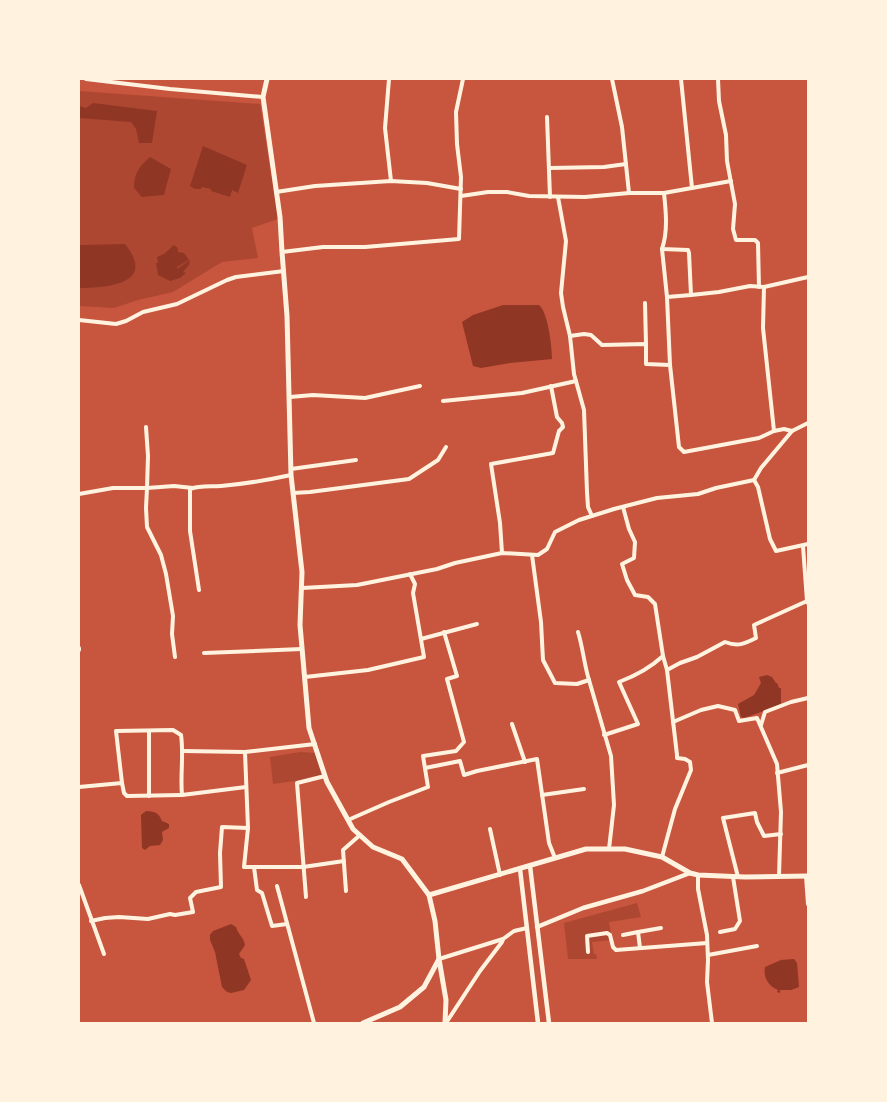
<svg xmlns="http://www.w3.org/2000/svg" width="887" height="1102" viewBox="0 0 887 1102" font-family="Figtree,sans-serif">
<rect width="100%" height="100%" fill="#c8553d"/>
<g fill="#ae4732">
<path d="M79 91 260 104 278 219 252 228 258 258 222 262 173 292 138 300 114 308 79 306Z"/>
<path d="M300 752 316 753 322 777 273 784 270 757Z"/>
<path d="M637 903 641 917 609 922 612 940 592 942 594 954H596L597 959H568L564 923Z"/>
</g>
<g fill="#8f3625">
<path d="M93 103 157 111 152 143H139L136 129 131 122 79 118V106L86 108Z"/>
<path d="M203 146 247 165 238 193 232 190 230 197 211 191V189L202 187 201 189H195L190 186Z"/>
<path d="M150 157 171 169 164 195 142 197 134 188C134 173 139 167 150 157Z"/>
<path d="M125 244C157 284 108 288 79 288V245Z"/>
<path d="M174 245 178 248V252L184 253 189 260 177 267V269L190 260 189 265 183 272 186 273 180 278 170 281 158 275 156 263H158L157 257 164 254Z"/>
<path d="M503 305H539C548 312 552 347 552 359L510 363 481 368 473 366 462 322 473 315Z"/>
<path d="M767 675 772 677 776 683H777L779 688H781V705L744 718 741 717 738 704 754 695 761 683 759 677Z"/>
<path d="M146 811C156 812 158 812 162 821L169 824V828L162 832 163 840 160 845 150 846 145 850 142 848 141 815Z"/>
<path d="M231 924 236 927C238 934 244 938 245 945L239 954 241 958 244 959 251 980 244 990 231 993 227 992 222 987 215 952 210 940V935L213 931Z"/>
<path d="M794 959 797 963 799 987 791 990H780V993L777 992 778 990C768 986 763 977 765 967L781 960Z"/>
</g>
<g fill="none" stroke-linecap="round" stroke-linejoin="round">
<g stroke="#fff3e0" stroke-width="4">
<path d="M86 79 170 89 263 97"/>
<path d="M389 79 385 128 391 181"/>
<path d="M612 79 622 127 629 193"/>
<path d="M681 79 692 188"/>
<path d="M718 79 719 101 726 135 727 161 735 204 733 229 736 240H755L758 243 759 287"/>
<path d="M547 117 550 197"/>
<path d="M550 168 604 167 626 164"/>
<path d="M276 192 315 186 391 181 427 183 461 189"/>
<path d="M664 193C666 212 668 231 662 249L688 250 689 253 691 295 667 297 670 365"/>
<path d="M461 196 488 192H507L529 196 585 197 629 193H664L731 181"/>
<path d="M558 197 566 241 561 293 563 307 570 336 574 374 584 410 587 492 588 507 592 516"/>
<path d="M662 249 667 297"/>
<path d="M282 252 323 247H365L459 239 461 177 457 144 456 112 463 79"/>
<path d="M764 287 808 277"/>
<path d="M691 295 719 292 750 286 764 287 763 328 774 431"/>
<path d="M645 303 646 344"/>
<path d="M79 320 116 324 126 321 143 312 177 304 227 280 236 277 284 271"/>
<path d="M570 336 584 334 591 335 602 345 646 344V364L670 365 679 447 684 452 759 438 774 431 784 429 792 431"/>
<path d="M290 397 313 395 365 398 420 386"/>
<path d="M443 401 522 393 576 381"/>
<path d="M291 469 356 460"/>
<path d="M754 480 758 487 770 539 776 551 808 544"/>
<path d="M293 493 310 492 409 479 438 460 446 447"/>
<path d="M79 494 113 488H147L148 456 146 427"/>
<path d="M623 507 629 529 635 542 634 558 622 564 627 580 635 595 648 597 655 604 663 656"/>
<path d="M803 546 807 601"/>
<path d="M502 553 500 523 491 464 553 453 559 431 563 427 562 423 557 417 551 386"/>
<path d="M532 555 541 622 543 660 555 683 577 684 589 680 611 756 614 805 609 849"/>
<path d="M302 588 357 585 437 569 455 563 502 553 538 555 547 549 555 532 579 520 614 509 657 498 698 494 716 488 754 480 761 468 792 431 808 423"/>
<path d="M199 590 190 531V489C201 485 210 487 221 486 244 484 268 480 291 475"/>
<path d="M578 632C583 648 584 664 589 680"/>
<path d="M421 639 477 624"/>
<path d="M79 648V650"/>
<path d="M204 653 302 649"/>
<path d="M175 657 172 634 173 616 166 574 161 555 147 527 146 508 147 488 174 486 193 488"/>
<path d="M305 677 368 670 424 657 413 593 415 584 410 574"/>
<path d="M673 722 701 710 718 706 735 710 739 721 757 718 777 764 781 812 779 876"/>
<path d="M512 724 525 762"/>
<path d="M761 725 765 712 791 702 808 698"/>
<path d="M149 731V796"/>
<path d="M604 735 638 724 619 682C635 676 650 668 663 656L667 670 680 663 697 657 725 642C738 647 744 644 756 638L754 625 807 601 808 603"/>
<path d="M183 751 245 752"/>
<path d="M425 768 460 761 464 775 477 771 537 759 549 843 555 858"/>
<path d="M777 773 808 765"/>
<path d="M122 783 124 793 127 796 182 795"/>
<path d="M79 787 122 783 116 731 173 730 181 735C184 755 180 775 182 795L246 787"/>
<path d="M542 795 584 789"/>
<path d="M348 820 389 802 428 787 423 756 456 751 464 742 447 679 457 676 444 632"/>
<path d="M248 828 244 867H303L344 861"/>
<path d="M490 829 500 875"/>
<path d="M662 857 675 809 691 770 690 762 685 759 677 758V755L667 670"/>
<path d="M254 867 257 890 262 893 272 926 287 924"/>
<path d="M698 875V889L707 935 708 960 707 982 712 1023"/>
<path d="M806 876 808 904"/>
<path d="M738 877 723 818 755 813 757 822 764 836 781 834"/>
<path d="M79 885 104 954"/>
<path d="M277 886 314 1023"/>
<path d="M346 891 343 850 360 835"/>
<path d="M306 897 297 783 325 776"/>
<path d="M91 921 105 918 119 917 148 919 170 914 175 915 193 912 190 898 196 892 221 887 220 853 222 827 248 828 245 752 315 744"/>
<path d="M638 932 661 928"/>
<path d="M720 932 735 929 740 921 733 877"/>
<path d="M623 935 638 932 640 948"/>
<path d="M588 952 587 936 607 933 610 935 613 947 616 950 707 943"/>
<path d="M708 955 757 946"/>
<path d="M439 959 503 939 514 931 527 928"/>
<path d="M446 1023 480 971 502 942 503 939"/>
</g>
<g stroke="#fff3e0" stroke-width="4.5">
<path d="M530 866 549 1023"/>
<path d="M520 869 538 1023"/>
<path d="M537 927 583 908 643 891 690 873"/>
</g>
<g stroke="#fff3e0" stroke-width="5">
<path d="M267 79 263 97 280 217 282 252 287 316 291 475 302 572 300 625 309 728 327 782 353 829 373 847 402 859 429 895 435 921 439 959 446 1000 445 1023"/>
<path d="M429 895 586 849H625L662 857 690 873 698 875 745 877 808 876"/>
<path d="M363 1023 400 1007 424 987 439 959"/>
</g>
</g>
<rect width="887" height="1102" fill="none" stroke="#fff3e0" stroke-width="160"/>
</svg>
